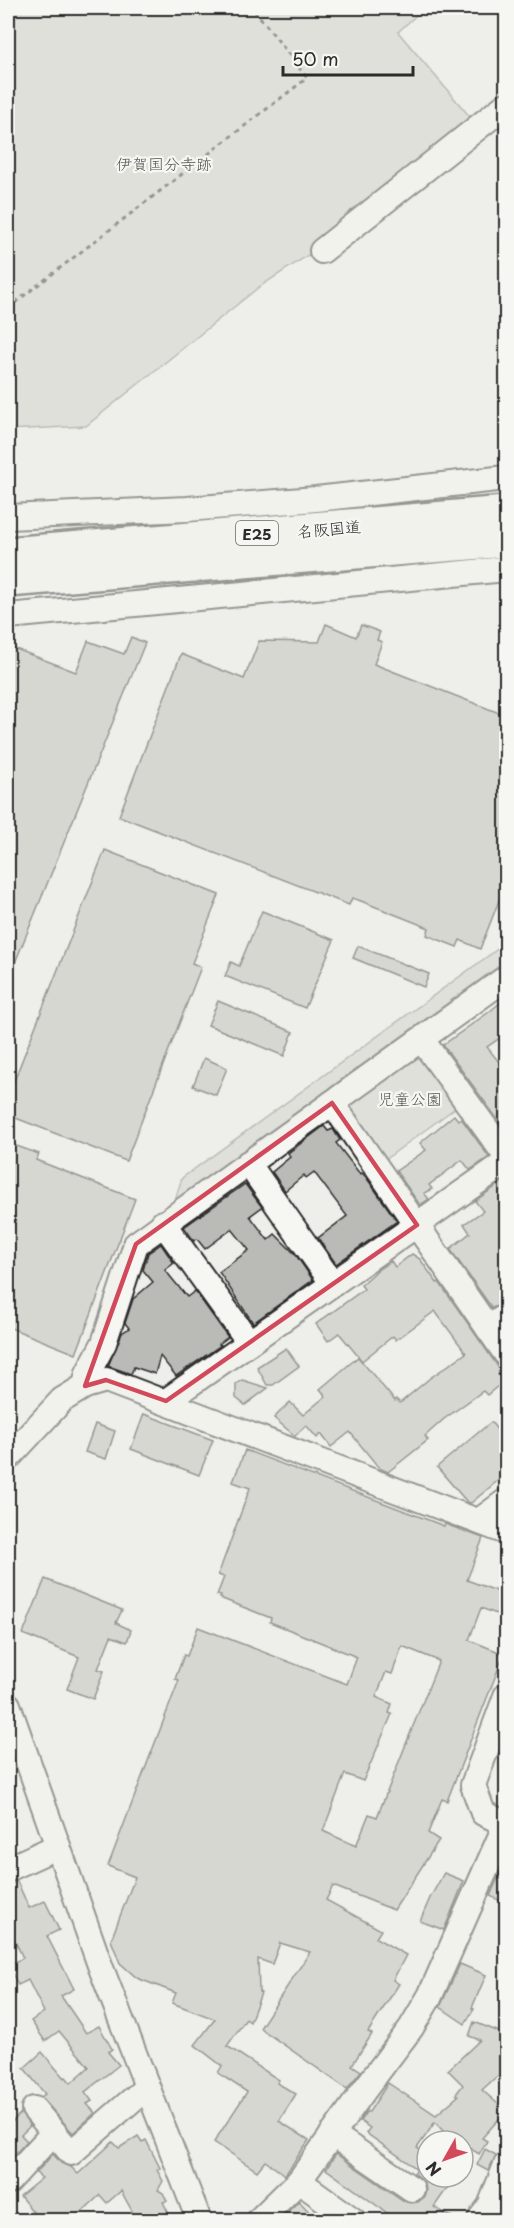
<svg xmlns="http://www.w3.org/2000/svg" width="514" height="2228" viewBox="0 0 514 2228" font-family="'Playpen Sans','Klee One',sans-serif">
<rect width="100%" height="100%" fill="#eeeeea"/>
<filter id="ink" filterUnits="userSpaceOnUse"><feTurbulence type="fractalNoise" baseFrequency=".0167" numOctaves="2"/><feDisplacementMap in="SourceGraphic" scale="12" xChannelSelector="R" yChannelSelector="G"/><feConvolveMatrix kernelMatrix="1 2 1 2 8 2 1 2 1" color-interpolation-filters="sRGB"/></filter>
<g filter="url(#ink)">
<g fill="#cececa" stroke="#7c7c7a" stroke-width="1.5">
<path d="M8 8H424L398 32 476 124 316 250 259 287 86 426 8 430Z"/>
<path d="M506 943V961L175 1200 182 1178Z"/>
<path d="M415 1051 462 1103 383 1161 346 1109 348 1101Z"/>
</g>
<g fill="#babab7" stroke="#2b2b2b" stroke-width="1.5" fill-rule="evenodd">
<path d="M326 624 356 637 361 625 380 632 377 640 382 642 374 664 507 716V880L480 949 460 940 457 947 427 935 429 928 361 901 352 898 349 905 119 816 181 654 244 679 259 641 319 642Z"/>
<path d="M131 637 145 643 8 980V646L76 672 88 641 124 654Z"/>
<path d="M105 850 219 895 192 963 201 967 126 1161 8 1115 10 1091Z"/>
<path d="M262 911 334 940 305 1008 225 976 231 962 239 966Z"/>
<path d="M358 946 429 974 424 987 353 958Z"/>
<path d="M507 997V1033L487 1047 507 1072V1132L443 1045 489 1012Z"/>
<path d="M218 1001 293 1032 284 1056 208 1025Z"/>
<path d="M204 1058 227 1068 216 1095 193 1086Z"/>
<path d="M454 1115 458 1120 461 1118 489 1157 470 1170 462 1160 429 1185 432 1189 424 1193 429 1199 420 1205 396 1171 426 1150 420 1143Z"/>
<path d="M324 1126 328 1131 333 1129 340 1140 336 1143 360 1174 362 1173 366 1177 397 1221 336 1264 318 1238 347 1216 314 1172 306 1178 304 1175 285 1191 272 1172 290 1157 288 1153Z"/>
<path d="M8 1143 39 1154 36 1160 135 1199 76 1354 8 1327Z"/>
<path d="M507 1179V1302L492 1308 450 1249 470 1233 464 1224 483 1211 475 1201Z"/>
<path d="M245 1184 262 1207 250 1216 268 1240 275 1234 296 1255 313 1280 253 1323 219 1272 249 1250 232 1229 205 1249 197 1239 194 1241 184 1227Z"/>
<path d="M161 1244 174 1263 165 1270 187 1297 195 1291 228 1337 219 1344 221 1345 176 1376 160 1356 155 1374 134 1367 131 1374 108 1366 122 1333 129 1328 125 1323 133 1299 153 1282 143 1270 148 1253Z"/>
<path d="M412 1254 420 1259 437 1283 439 1282 501 1371 498 1374 504 1381 487 1395 483 1391 444 1419 425 1436 428 1440 388 1472 379 1468 350 1432 331 1447 321 1434 317 1438 306 1425 295 1436 274 1418 290 1402 303 1415 326 1396 320 1389 358 1357 395 1401 396 1399 400 1403 430 1378 466 1353 435 1311 396 1340 393 1336 362 1361 339 1333 328 1341 316 1324 364 1289 361 1285 380 1268 391 1261 395 1267Z"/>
<path d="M286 1348 299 1366 273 1385H267L257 1367Z"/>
<path d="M242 1380 268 1388 245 1405 236 1398V1384Z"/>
<path d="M144 1414 213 1440 199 1475 131 1449Z"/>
<path d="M491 1422 507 1442V1473L471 1503 467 1502 437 1467Z"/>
<path d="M95 1424 115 1431 106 1459 85 1452Z"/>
<path d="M245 1450 444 1526 445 1524 483 1538 467 1580 507 1595V1618L481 1608 469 1640 504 1654 447 1801 442 1799 428 1833 439 1840 394 1910 333 1886 326 1900 381 1930 376 1938 406 1955 393 1980 399 1984 368 2032 372 2034 352 2065 361 2071 347 2089 260 2028 310 1952 280 1943 272 1964 258 1959 259 1992 261 1993 250 2022 246 2019 227 2046 279 2080 277 2083 296 2094 279 2121 309 2140 285 2175 265 2161 257 2171 214 2142 247 2092 218 2073 222 2066 195 2045 215 2019 172 2003 176 1993 137 1978 120 1963 111 1940 135 1877 108 1866 179 1680 175 1679 184 1655 187 1656 198 1627 347 1684 357 1657 270 1622 271 1618 220 1598 221 1596 217 1595 224 1577 218 1575 250 1488 233 1482ZM402 1646 439 1661 377 1817 369 1814 356 1846 323 1831 344 1776 345 1774 363 1781 392 1714 389 1713 392 1704 376 1697 386 1672 392 1674Z"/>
<path d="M45 1579 122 1610 116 1623 131 1630 127 1642 111 1636 98 1669 104 1671 93 1699 67 1689 79 1657 23 1634Z"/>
<path d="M507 1858V1895L503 1902 490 1896Z"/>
<path d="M444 1873 464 1881 444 1930 420 1921 430 1898Z"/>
<path d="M17 1881 29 1908 45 1901 59 1930 47 1936 74 1989 61 1996 86 2033 99 2026 112 2049 108 2052 119 2065 85 2092 92 2101 87 2104 95 2113 73 2133 41 2097 45 2094 24 2068 42 2052 64 2078 66 2077 71 2083 89 2067 59 2031 45 2041 31 2021 44 2012 28 1980 18 1985 8 1965 23 1958 8 1926V1883Z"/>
<path d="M460 1964 486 1975 472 2008 474 2009 465 2024 440 2007Z"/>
<path d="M474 2022 507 2035V2067L482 2090 506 2111 482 2138 487 2141 479 2154 463 2144V2141H459L443 2131 435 2122 417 2148 427 2154V2177H455L434 2207 457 2220H397L326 2169 336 2154 404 2201 410 2203 418 2202 423 2198 426 2191 425 2183 414 2173 417 2169 366 2133 370 2128 360 2121 366 2112H369L388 2083 436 2115 458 2096 456 2094 463 2085 448 2070 480 2040 469 2036Z"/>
<path d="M21 2113 30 2126 21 2135 27 2141 8 2162V2121L10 2124Z"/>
<path d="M138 2136 142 2142 146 2140 160 2168 157 2170 163 2181 158 2190 163 2193 167 2201 163 2202 168 2212 151 2220H137L121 2191 107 2203 100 2195 73 2220H40L20 2196 42 2178 36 2173 53 2154 61 2163 71 2167 78 2174 113 2142 119 2148Z"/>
<path d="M485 2149 496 2155 488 2171 477 2165Z"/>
<path d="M299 2201 317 2220H279Z"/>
</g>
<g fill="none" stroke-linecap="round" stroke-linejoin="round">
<defs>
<g id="minor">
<path d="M322 251 506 105"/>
<path d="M8 517 187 509 316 499 506 478"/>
<path d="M8 616 506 569"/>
<path d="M422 1040 506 1156"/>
<path d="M332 1103 506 1354"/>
<path d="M248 1163 333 1284"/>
<path d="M163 1223 249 1342"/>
<path d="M488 1328 506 1316"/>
<path d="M85 1386 88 1373 104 1343 136 1244 506 978"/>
<path d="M166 1401 506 1162"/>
<path d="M8 1458 62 1400 85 1386 106 1380 506 1532"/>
<path d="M479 1521 506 1501"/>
<path d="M506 1696 473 1785 483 1813 506 1824"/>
<path d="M8 1705 101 1968 199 2220"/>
<path d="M8 1869 58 1846"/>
<path d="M34 2109 71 2153 147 2087"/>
<path d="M332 2134 412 2189"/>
<path d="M9 2181 54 2132"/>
<path d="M299 2181 353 2220"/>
<path d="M480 2219 490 2206 506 2165"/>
<path d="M259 2220 299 2181 365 2089 411 2028 430 1996 506 1824"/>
</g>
<g id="highway">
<path d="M8 554 506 513"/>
<path d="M8 580 506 540"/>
</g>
</defs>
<use href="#minor" stroke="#2b2b2b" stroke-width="28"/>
<use href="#highway" stroke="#2b2b2b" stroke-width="38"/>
<path stroke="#2b2b2b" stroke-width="3" stroke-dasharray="4.5 4.5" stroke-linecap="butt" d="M8 308 307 78 253 8"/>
<use href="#minor" stroke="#f6f6f2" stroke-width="24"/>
<use href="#highway" stroke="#f6f6f2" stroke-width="33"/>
</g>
</g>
<path d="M0 0H514V2228H0ZM332 1103 417 1225 166 1401 106 1380 85 1386 136 1244Z" fill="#eeeeea" fill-opacity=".55" fill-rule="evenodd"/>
<path fill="none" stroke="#d1495b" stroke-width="4.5" stroke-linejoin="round" d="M332 1103 417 1225 166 1401 106 1380 85 1386 136 1244Z"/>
<g text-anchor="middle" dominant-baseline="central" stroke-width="4.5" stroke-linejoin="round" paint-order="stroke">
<rect fill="#f6f6f2" stroke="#686867" stroke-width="1.5" x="236" y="521" width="42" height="24" rx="4.5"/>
<g font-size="15" font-weight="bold" fill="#2b2b2b">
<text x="257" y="533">E25</text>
</g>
<g font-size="16" fill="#545453" stroke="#f6f6f2">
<text x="164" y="163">伊賀国分寺跡</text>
<text x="410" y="1098">児童公園</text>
</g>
<g font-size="16" fill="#2b2b2b" stroke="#f6f6f2">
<text transform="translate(329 528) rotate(-5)">名阪国道</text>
</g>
</g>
<rect width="514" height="2228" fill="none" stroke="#f6f6f2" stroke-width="30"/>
<rect x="15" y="15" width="484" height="2198" fill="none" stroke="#2b2b2b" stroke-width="2" filter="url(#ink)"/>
<g transform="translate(445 2159) rotate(230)"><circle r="28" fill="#f6f6f2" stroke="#a5a5a2" stroke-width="1.5"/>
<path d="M0-4.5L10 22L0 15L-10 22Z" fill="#d1495b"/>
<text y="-9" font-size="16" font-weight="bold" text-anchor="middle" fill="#2b2b2b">N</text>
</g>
<path d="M283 66v9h130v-9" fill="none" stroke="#2b2b2b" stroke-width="3"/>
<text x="292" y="66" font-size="18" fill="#2b2b2b" stroke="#f6f6f2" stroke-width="4.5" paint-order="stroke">50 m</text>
</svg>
